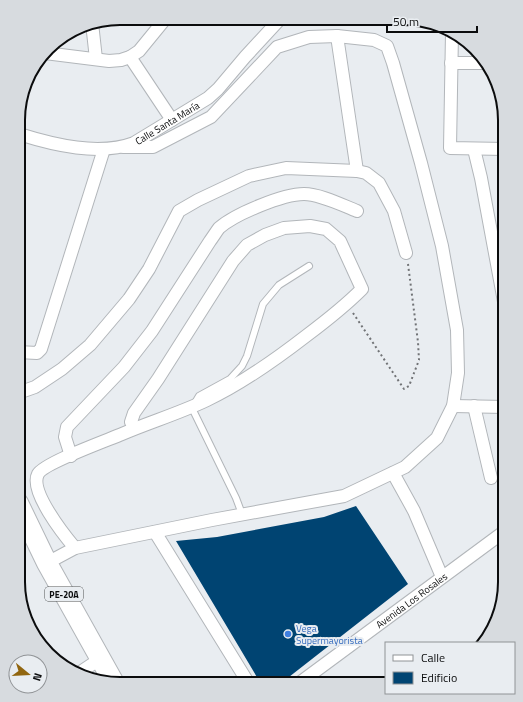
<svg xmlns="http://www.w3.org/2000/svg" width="523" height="702" viewBox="0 0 523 702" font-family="'Titillium Web',sans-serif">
<rect width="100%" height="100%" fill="#e9edf1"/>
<path fill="#004472" d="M356 506 408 584 280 684H261L176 541 217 537 324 517Z"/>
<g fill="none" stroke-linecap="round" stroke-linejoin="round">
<defs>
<g id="service">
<path d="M196 404V401L199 396 230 379 242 366 247 356 263 304 279 285 309 266"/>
<path d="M191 406 236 498 242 514"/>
<path d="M206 683H207"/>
</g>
<g id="minor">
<path d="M92 23 96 59"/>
<path d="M452 33 450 148 505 149"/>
<path d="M337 36 357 171"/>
<path d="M45 53 109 61 121 60 130 57 139 51 166 18"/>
<path d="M130 57 172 120"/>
<path d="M451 63H485"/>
<path id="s1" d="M19 134C54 145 99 156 134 143L208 98 218 89 245 57 281 18"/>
<path d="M474 149 481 178 505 307"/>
<path d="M18 352 37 353 41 349 104 149"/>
<path d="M18 393 35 387 62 369 90 345 129 299 149 269 179 211 198 200 249 176 286 168 357 171 366 173 379 183 394 211 406 253"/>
<path d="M453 406 505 407"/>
<path d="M474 406 491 478"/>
<path d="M71 456 65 437 67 427 124 367 152 331 210 241C213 237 216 232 219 228 235 214 283 194 304 194 320 194 342 205 357 211"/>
<path d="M393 473 414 511 442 577"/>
<path d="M155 532 249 684"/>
<path d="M75 548C64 535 29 491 38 474 44 463 108 440 122 434 150 422 180 413 207 400 243 383 275 360 306 336 326 321 345 306 362 289L340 241 326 229 310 226 284 228 265 235 247 245 233 261 158 379 134 413 131 422 134 429"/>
<path d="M47 563 75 548 212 520 344 496 405 467 437 438 453 406 458 373 457 330 442 246 421 163 393 63 387 46 374 40 337 36 309 37 277 47 211 117 153 147H123"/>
<path d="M79 673 100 659"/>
<path id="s2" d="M298 684 505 531"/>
</g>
<path id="trunk" d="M18 503 47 563 114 683"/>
</defs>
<use href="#service" stroke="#b2b6ba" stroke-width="8"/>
<use href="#minor" stroke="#b2b6ba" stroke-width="14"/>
<use href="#trunk" stroke="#b2b6ba" stroke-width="22"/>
<path stroke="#717376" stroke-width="2" stroke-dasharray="2 3" stroke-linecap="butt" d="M353 313 404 389 409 386 419 360 418 342 408 264"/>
<use href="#service" stroke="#fff" stroke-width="6"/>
<use href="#minor" stroke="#fff" stroke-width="12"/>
<use href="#trunk" stroke="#fff" stroke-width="20"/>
</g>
<circle fill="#3f7fe0" stroke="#e9edf1" stroke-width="1.5" cx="288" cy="634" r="4"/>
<g text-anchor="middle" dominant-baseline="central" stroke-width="4" stroke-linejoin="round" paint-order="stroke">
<rect fill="#e9edf1" stroke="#4e5051" stroke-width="1" x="45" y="587" width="38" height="14" rx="3"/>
<g font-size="9" font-weight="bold" fill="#0b0c0d">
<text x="64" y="594">PE-20A</text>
</g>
<g font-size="10" fill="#0b0c0d" stroke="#e9edf1">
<text stroke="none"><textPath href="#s1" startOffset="156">Calle Santa María</textPath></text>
<text stroke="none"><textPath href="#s2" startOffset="141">Avenida Los Rosales</textPath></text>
</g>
<g font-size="10" fill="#366cbe" stroke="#e9edf1" text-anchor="start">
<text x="296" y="628">Vega<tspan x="296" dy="12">Supermayorista</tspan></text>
</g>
</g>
<path d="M0 0H523V702H0ZM120 25H403A95 95 0 0 1 498 120V582A95 95 0 0 1 403 677H120A95 95 0 0 1 25 582V120A95 95 0 0 1 120 25Z" fill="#d7dbdf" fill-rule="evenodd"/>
<path fill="none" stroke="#0b0c0d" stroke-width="2" d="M120 25H403A95 95 0 0 1 498 120V582A95 95 0 0 1 403 677H120A95 95 0 0 1 25 582V120A95 95 0 0 1 120 25Z"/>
<rect x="385" y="642" width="130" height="52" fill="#e9edf1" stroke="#909396"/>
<rect x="393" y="655" width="20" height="6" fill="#ffffff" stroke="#909396"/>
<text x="421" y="662" font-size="12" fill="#0b0c0d">Calle</text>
<rect x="393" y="672" width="20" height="12" fill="#004472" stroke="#909396"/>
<text x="421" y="682" font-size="12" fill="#0b0c0d">Edificio</text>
<g transform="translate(28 674) rotate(108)"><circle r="19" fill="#e9edf1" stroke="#909396"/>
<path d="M0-3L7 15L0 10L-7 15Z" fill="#916610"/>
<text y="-6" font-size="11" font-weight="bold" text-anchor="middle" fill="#0b0c0d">N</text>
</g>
<path d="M387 26v6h90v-6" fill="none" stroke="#0b0c0d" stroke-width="2"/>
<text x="393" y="26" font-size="12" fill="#0b0c0d" stroke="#e9edf1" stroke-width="3" paint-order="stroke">50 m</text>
</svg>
